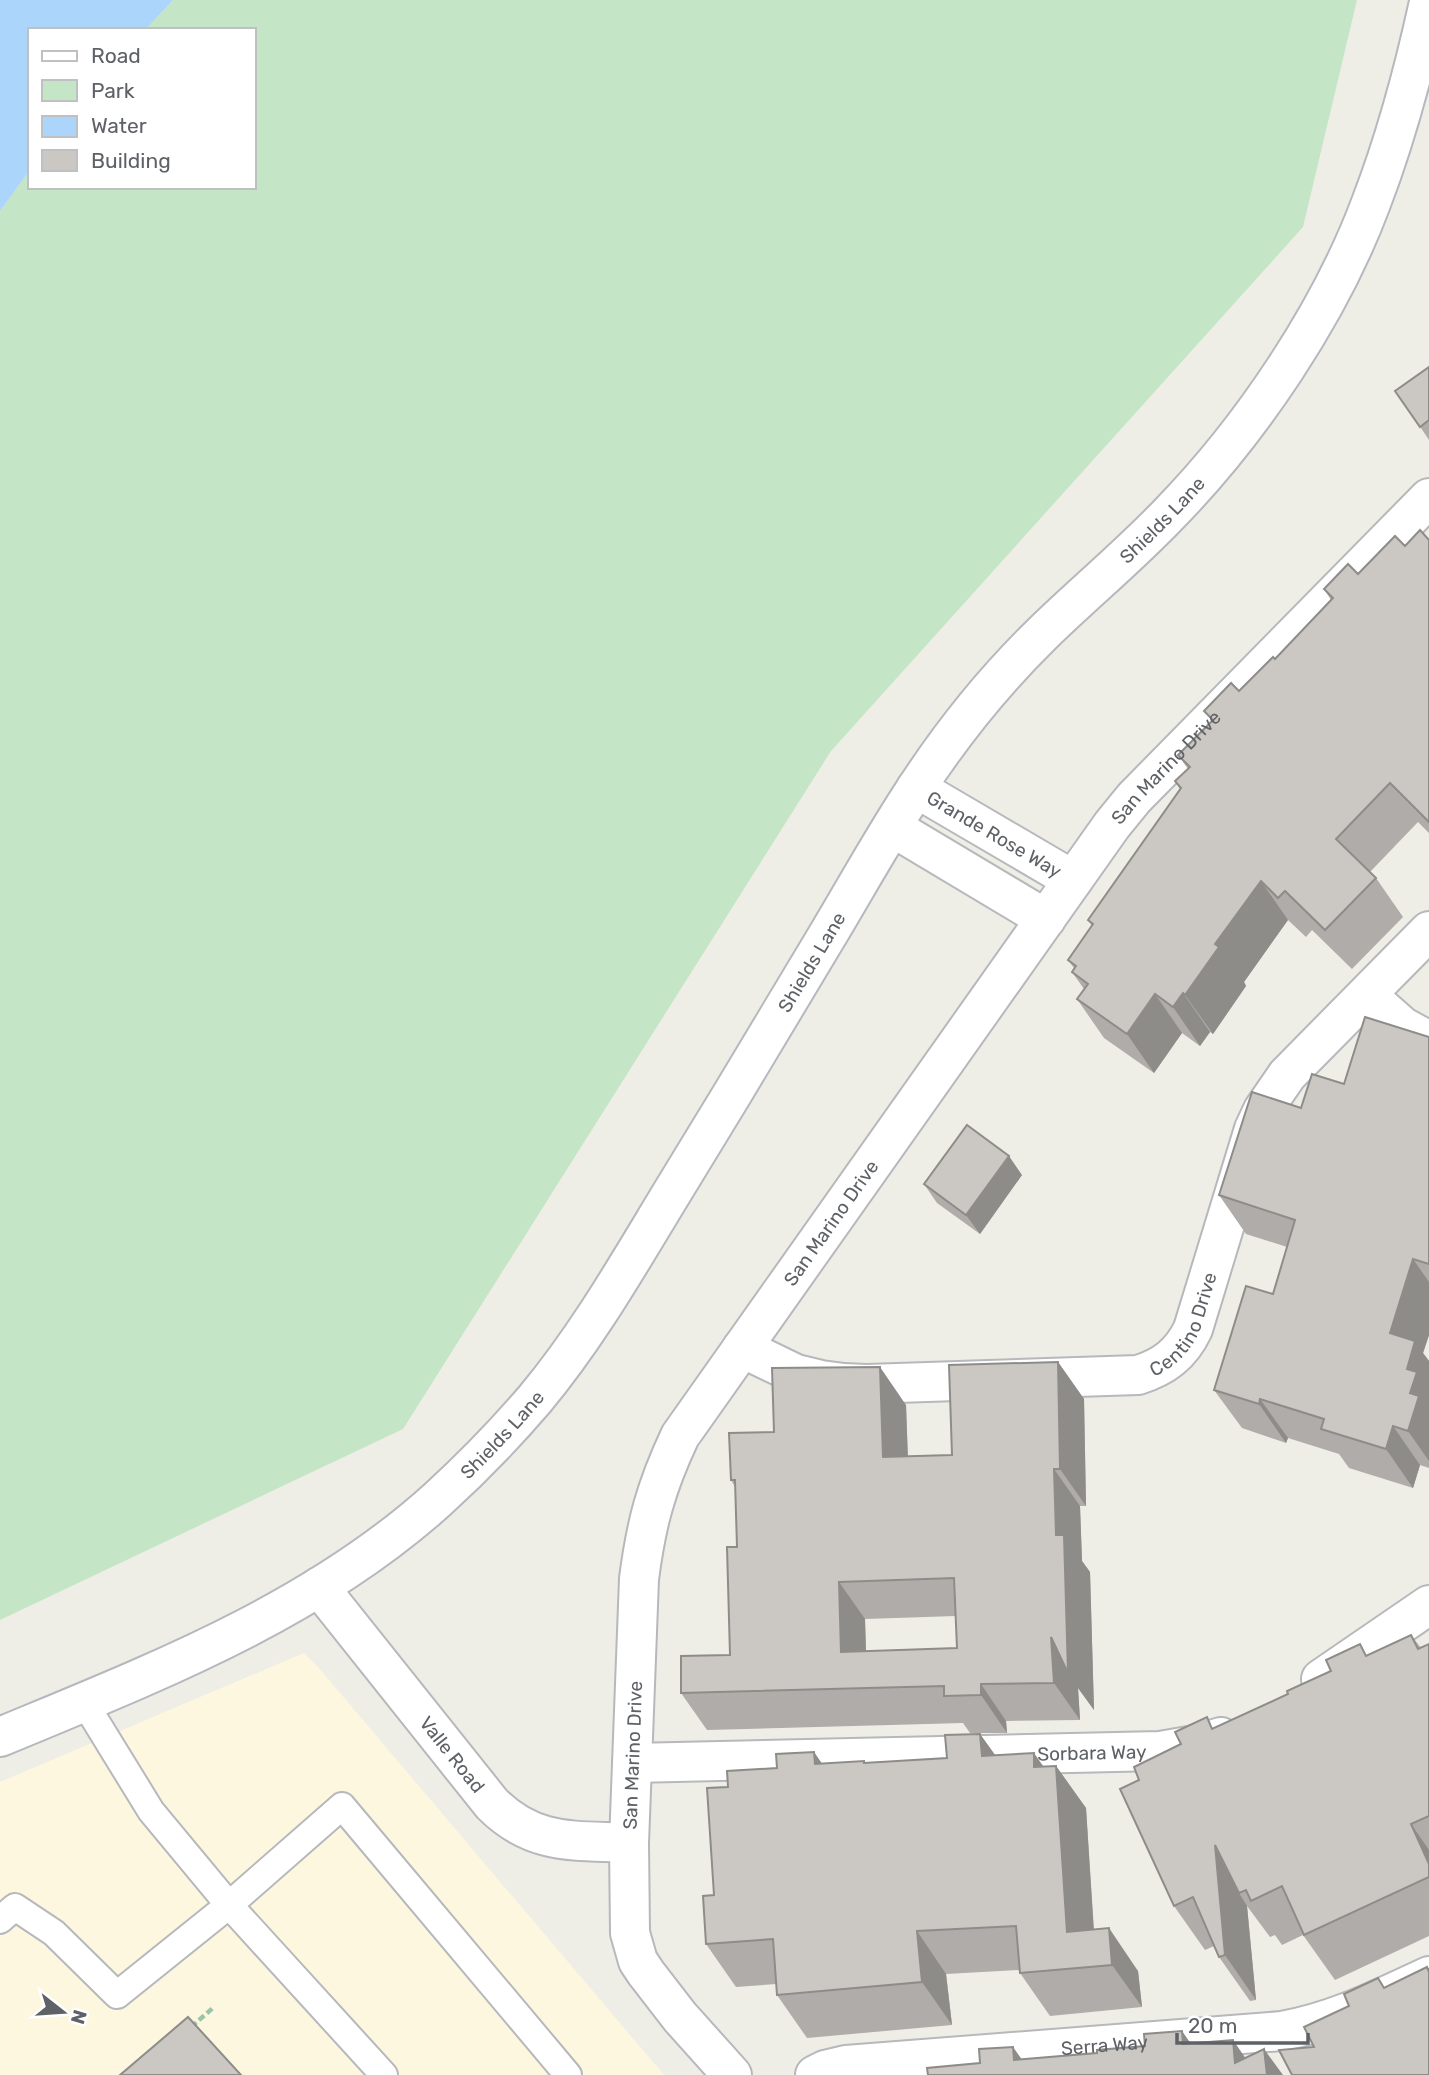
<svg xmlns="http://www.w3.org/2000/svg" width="1429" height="2075" viewBox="0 0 1429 2075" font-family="Rubik,sans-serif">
<rect width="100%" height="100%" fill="#efeee6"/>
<path fill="#fcf7de" d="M304 1653 318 1667 664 2075H0V1782Z"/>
<path fill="#c4e5c6" d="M173 0H1357L1303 227 831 751 403 1429 0 1620V211L30 170V187H254V30H145Z"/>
<path fill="#abd5fb" d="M0 0H173L145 30H30V170L0 211Z"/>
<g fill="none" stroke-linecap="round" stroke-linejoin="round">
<defs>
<g id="service">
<path d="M0 1920 15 1907 54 1933 117 1995 229 1905 151 1811 84 1702"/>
<path d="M384 2075 229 1905 342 1806 568 2075"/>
</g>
<g id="minor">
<path id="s1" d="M916 788 1073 880"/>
<path d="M892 827 1046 919"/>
<path d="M1367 995 1402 1026 1429 1041"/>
<path id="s2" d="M742 1348 796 1374 821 1380 844 1383 867 1384 1138 1375C1164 1367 1181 1354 1193 1329L1254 1129 1263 1110 1287 1075 1429 931"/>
<path id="s3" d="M319 1587 492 1804C534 1846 575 1840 629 1843"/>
<path d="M1321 1679 1429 1605"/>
<path id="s4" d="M632 1763 1160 1751 1195 1745 1221 1737"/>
<path id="s5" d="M732 2075 680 2017 646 1973 638 1961 630 1933 629 1843 639 1579C646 1524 656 1487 680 1436L1112 825 1134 798 1429 498"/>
<path id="s6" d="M815 2075 825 2070 846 2065 1282 2031C1337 2021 1379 1999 1429 1976"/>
</g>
<g id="secondary">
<path id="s7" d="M0 1737C154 1673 313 1612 438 1499 472 1468 505 1434 535 1399 590 1333 632 1258 676 1186 727 1103 777 1020 827 936 857 886 885 835 917 787 953 732 995 680 1042 634 1084 593 1129 556 1169 514 1251 430 1330 313 1371 203 1396 138 1414 71 1429 2"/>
</g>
</defs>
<use href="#service" stroke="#b6b8bc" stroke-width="30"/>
<use href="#minor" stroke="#b6b8bc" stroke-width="42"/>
<use href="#secondary" stroke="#b5b8bd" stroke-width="42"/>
<path stroke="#9cc4a9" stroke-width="4.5" stroke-dasharray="7 3.5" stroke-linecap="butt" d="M191 2027 214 2007"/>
<use href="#service" stroke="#fff" stroke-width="26"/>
<use href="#minor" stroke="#fff" stroke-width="38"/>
<use href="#secondary" stroke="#fff" stroke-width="38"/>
</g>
<g fill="#afaca9" fill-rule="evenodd">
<path d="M1429 367V440L1409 410Z"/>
<path d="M1429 540V833L1418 822 1370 872 1376 878 1403 917 1352 969 1312 930 1306 937 1288 920 1244 982 1246 986 1213 1034 1210 1032 1200 1046 1182 1033 1154 1073 1104 1038 1077 999 1084 989 1072 972 1074 968 1068 960 1092 926 1088 920 1180 789 1175 781 1188 769 1178 755 1212 721 1204 711 1239 691 1275 659 1331 600 1324 589 1358 574 1405 546Z"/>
<path d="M1429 1037V1335L1423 1353 1429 1361V1468L1420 1465 1413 1488 1349 1468 1339 1454 1288 1438 1286 1443 1242 1428 1214 1390 1273 1294 1287 1247 1246 1234 1219 1195 1301 1108Z"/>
<path d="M1022 1175 980 1234 937 1203 924 1184Z"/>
<path d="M1058 1362 1084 1399 1086 1506H1080L1082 1561 1090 1572 1094 1710 1078 1688 1080 1720 1006 1721 1007 1733H970L963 1723 707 1730 681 1693 730 1655 737 1547 735 1487 731 1480 774 1432 906 1405 908 1457 952 1455ZM956 1616 957 1648 866 1651 865 1619Z"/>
<path d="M1411 1635 1421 1648 1429 1644V1936L1335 1980 1303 1935 1282 1945 1275 1935 1270 1937 1247 1906 1256 2000 1250 2001 1219 1957 1214 1946 1205 1950 1174 1906 1139 1780 1181 1744 1288 1694Z"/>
<path d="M980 1734 995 1755 1043 1766H1056L1086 1808 1094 1930 1138 1971 1142 2007 1050 2016 1020 1973V1970L946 1974 952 2025 807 2038 777 1995 776 1984 736 1987 706 1944 728 1787 777 1768 822 1763H865L947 1758Z"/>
</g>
<g fill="#8e8c89">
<path d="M1261 881 1288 920 1244 982 1246 986 1213 1034 1185 995 1215 944Z"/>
<path d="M1183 993 1210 1032 1200 1046 1173 1007Z"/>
<path d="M1155 994 1182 1033 1154 1073 1127 1034Z"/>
<path d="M1009 1156 1022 1175 980 1234 966 1215Z"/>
<path d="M1413 1259 1429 1282V1335L1423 1353 1429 1361V1461L1408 1431 1410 1393 1390 1333Z"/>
<path d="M1058 1362 1084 1399 1086 1506 1060 1469Z"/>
<path d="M880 1367 906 1405 909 1494 883 1457Z"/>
<path d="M1260 1399 1288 1438 1286 1443 1259 1404Z"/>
<path d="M1393 1426 1420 1465 1413 1488 1386 1449Z"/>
<path d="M1054 1469 1080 1506 1082 1561 1090 1572 1094 1710 1078 1688 1080 1720 1054 1683 1051 1637 1056 1535Z"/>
<path d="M839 1582 865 1619 867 1689 841 1652Z"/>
<path d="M981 1684 1006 1721 1007 1733 981 1695Z"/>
<path d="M980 1734 1010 1776 982 1756Z"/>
<path d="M814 1752 844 1795 815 1764Z"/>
<path d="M1034 1753 1057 1786 1056 1766 1086 1808 1096 1966 1067 1932 1034 1767Z"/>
<path d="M1411 1824 1429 1850V1864Z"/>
<path d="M1215 1845 1239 1893 1247 1906 1256 2000 1225 1955Z"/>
<path d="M1109 1928 1138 1971 1142 2007 1112 1965Z"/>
<path d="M917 1931 946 1974 952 2025 922 1982Z"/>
<path d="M1182 2031 1212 2074 1183 2044Z"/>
<path d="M1233 2040 1257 2075 1235 2063Z"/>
<path d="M1013 2047 1033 2075 1014 2060Z"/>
<path d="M1264 2049 1283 2075H1267Z"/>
</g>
<g fill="#cbc8c4" stroke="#8e8c89" stroke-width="2" fill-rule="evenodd">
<path d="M1429 367V420L1420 427 1395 391Z"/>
<path d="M1420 530 1429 540V822L1390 783 1336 839 1376 878 1325 930 1285 891 1278 898 1261 881 1215 944 1219 947 1185 995 1183 993 1173 1007 1155 994 1127 1034 1077 999 1088 984 1072 972 1076 966 1068 960 1093 924 1088 920 1181 788 1175 781 1190 767 1178 755 1213 720 1204 711 1231 683 1239 691 1273 657 1275 659 1333 598 1324 589 1348 564 1358 574 1395 536 1405 546Z"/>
<path d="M1365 1017 1429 1037V1264L1413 1259 1390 1333 1415 1341 1407 1369 1417 1372 1410 1393 1419 1396 1408 1431 1393 1426 1386 1449 1321 1429 1324 1419 1260 1399 1259 1404 1214 1390 1246 1286 1273 1294 1295 1220 1219 1195 1252 1092 1301 1108 1312 1074 1344 1084Z"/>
<path d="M967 1125 1009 1156 966 1215 924 1184Z"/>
<path d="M1058 1362 1060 1469H1054L1056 1535H1064L1068 1673 1051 1637 1054 1683 981 1684V1695L944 1696V1686L681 1693V1656L730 1655 727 1547H737L735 1480H731L729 1433 774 1432 772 1368 880 1367 883 1457 952 1455 949 1365ZM954 1578 957 1648 841 1652 839 1582Z"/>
<path d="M1411 1635 1418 1649 1429 1644V1816L1411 1824 1429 1864V1877L1304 1935 1282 1886 1251 1901 1246 1890 1239 1893 1215 1845 1225 1955 1219 1957 1193 1897 1174 1906 1120 1789 1139 1780 1134 1767 1181 1744 1175 1732 1207 1717 1212 1729 1288 1694 1287 1691 1331 1671 1326 1660 1360 1644 1366 1656Z"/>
<path d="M980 1734 982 1756 1034 1753V1767L1056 1766 1067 1932 1109 1928 1112 1965 1020 1973 1016 1926 917 1931 922 1982 777 1995 773 1939 706 1944 703 1896 714 1895 707 1788 728 1787 727 1771 777 1768 776 1754 814 1752 815 1764 864 1761V1763L947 1758 945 1735Z"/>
<path d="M1427 1967 1428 1970 1429 1969V2075H1292L1279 2050 1314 2047 1304 2027 1349 2006 1344 1994 1378 1978 1384 1988Z"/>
<path d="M188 2017 241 2075H120Z"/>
<path d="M1182 2031 1183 2044 1233 2040 1235 2063 1264 2049 1267 2075H928L927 2068 980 2063 979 2049 1013 2047 1014 2060 1097 2053V2050L1145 2046 1144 2034Z"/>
</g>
<g text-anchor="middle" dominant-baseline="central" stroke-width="7" stroke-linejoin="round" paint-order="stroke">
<g font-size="19" fill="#5e6166" stroke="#fff">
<text stroke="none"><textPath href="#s7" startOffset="1726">Shields Lane</textPath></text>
<text stroke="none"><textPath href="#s5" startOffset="1508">San Marino Drive</textPath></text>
<text stroke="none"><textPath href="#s1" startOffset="91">Grande Rose Way</textPath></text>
<text stroke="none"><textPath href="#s7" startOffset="1158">Shields Lane</textPath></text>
<text stroke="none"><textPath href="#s5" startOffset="942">San Marino Drive</textPath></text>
<text stroke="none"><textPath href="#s2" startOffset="476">Centino Drive</textPath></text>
<text stroke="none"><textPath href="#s7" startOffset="592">Shields Lane</textPath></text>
<text stroke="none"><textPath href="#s3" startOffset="214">Valle Road</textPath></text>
<text stroke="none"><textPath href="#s4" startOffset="460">Sorbara Way</textPath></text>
<text stroke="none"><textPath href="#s5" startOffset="355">San Marino Drive</textPath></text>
<text stroke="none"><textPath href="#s6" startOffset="292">Serra Way</textPath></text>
</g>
</g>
<rect x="28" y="28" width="228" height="161" fill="#ffffff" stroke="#bfc0c2" stroke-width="2"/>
<rect x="42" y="51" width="35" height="10" fill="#ffffff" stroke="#bfc0c2" stroke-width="2"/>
<text x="91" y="63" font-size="21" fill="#5e6166">Road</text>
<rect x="42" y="80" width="35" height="21" fill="#c4e5c6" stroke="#bfc0c2" stroke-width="2"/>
<text x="91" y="98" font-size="21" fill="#5e6166">Park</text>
<rect x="42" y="116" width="35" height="21" fill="#abd5fb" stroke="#bfc0c2" stroke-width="2"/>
<text x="91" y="133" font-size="21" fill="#5e6166">Water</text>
<rect x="42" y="150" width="35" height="21" fill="#cbc8c4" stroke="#bfc0c2" stroke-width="2"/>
<text x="91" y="168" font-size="21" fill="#5e6166">Building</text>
<g transform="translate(63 2012) rotate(107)" stroke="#ffffff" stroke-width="5" paint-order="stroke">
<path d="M0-5L12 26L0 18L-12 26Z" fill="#5e6166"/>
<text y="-10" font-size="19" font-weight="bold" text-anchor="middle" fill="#5e6166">N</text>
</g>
<path d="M1177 2033v10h131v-10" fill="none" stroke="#5e6166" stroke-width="3.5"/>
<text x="1188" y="2033" font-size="21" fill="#5e6166" stroke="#ffffff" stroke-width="5" paint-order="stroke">20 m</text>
</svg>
